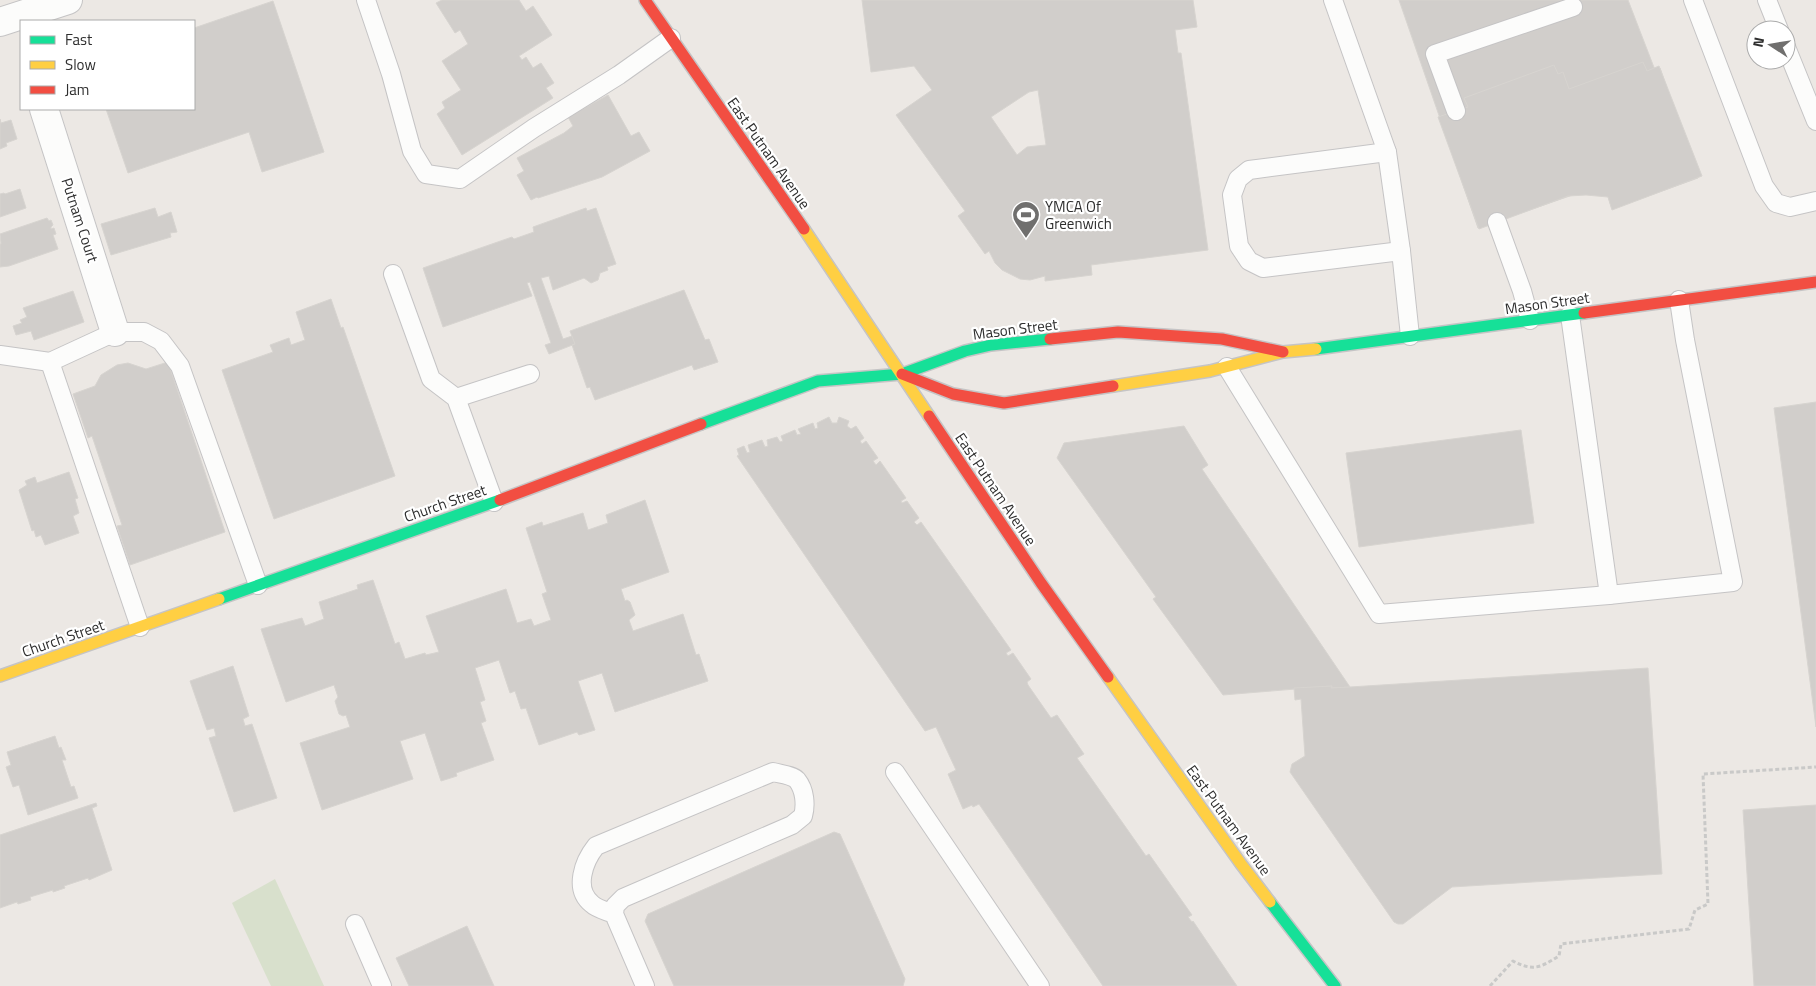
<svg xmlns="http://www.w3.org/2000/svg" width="1816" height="986" viewBox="0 0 1816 986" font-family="'Titillium Web',sans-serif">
<rect width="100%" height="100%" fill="#ece8e4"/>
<path fill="#d8e0cc" d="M275 879 324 986H271L232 903Z"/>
<g fill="#d1cecb" stroke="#d7d4d0" fill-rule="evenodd">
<path d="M442 0H519L526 11 533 6 552 35 519 56 522 60 526 57 533 68 541 63 554 83 546 88 553 98 462 155 437 114 445 108 442 102 461 90 442 61 468 44 460 30 455 33 436 3Z"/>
<path d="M862 0H1193L1197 27 1175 30 1178 53H1181L1208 250 1091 265 1092 275 1045 281V276L1030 280 1020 279 1002 270 995 263 989 251 985 254 958 216 965 211 896 115 932 90 914 66 871 72ZM1038 90 1046 145 1027 147 1017 155 991 117 1029 92Z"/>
<path d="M1399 0H1628L1655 70 1660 68 1698 178 1612 209 1604 184 1478 228Z"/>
<path d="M273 1 324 152 262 172 249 132 128 173 106 109H194V28Z"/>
<path d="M1643 62 1647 71 1659 66 1702 176 1612 210 1608 197 1586 195 1568 196 1479 229 1438 117 1468 107 1464 98 1554 65 1558 74 1563 72 1569 89Z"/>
<path d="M608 95 631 136 639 132 650 151 602 177 538 198 537 197 531 200 517 175 524 171 517 158 564 133 573 126 568 117Z"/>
<path d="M0 119 1 123 11 120 17 139 6 143 7 146 0 149Z"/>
<path d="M20 189 26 208 0 217V194L4 193 5 194Z"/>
<path d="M155 208 158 217 171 212 177 232 170 233 171 237 111 255 101 224Z"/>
<path d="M586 208 587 211 596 208 616 264 607 267 608 270 600 273 598 280 591 283 584 278 553 290 549 276 541 278 563 339 572 336 575 344 549 354 545 345 551 343 530 282 527 283 532 296 443 327 423 268 512 237 514 239 534 232 533 227Z"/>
<path d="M47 218 49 221 51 220 53 225 51 227V229L54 228 56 234 53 235 58 249 9 266 0 267V244H1L0 234Z"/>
<path d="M684 290 705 340 709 339 718 362 694 370 692 365 595 400 590 387 587 388 572 345 575 344 570 331Z"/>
<path d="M73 291 84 322 34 340 31 331 16 335 13 326 22 323 20 320 27 317 23 308Z"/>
<path d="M331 299 341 328 343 327 395 476 274 519 222 370 273 352 270 345 289 338 291 345 305 340 296 312Z"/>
<path d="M168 362 225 532 130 565 117 526 122 525 92 436 88 438 73 394 95 386 101 375 117 365 128 363 146 369Z"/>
<path d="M1816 402V727L1774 408Z"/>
<path d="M829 417 832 423H837L839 417 849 421 847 426 851 429 856 426 864 438 860 441 862 444 866 441 878 458 873 461 876 465 880 461 906 498 901 501 902 503 907 501 919 518 914 522 917 525 921 522 1011 650 1006 653 1008 656 1013 653 1031 679 1027 682 1028 685 1051 718 1057 715 1084 754 1077 758 1146 856 1149 854 1192 915 1188 917 1192 922 1193 921 1237 986H1103L979 804 973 807 972 805 963 809 948 774 956 770 936 727 925 731 737 456 739 455 737 449 744 446 747 453 750 452 748 445 762 440 765 447 768 446 767 440 777 437 780 442 783 441 781 436 795 430 797 435 801 434 798 429 813 423 815 429 818 428 817 423Z"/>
<path d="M1184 426 1208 465 1202 469 1350 687 1331 688 1332 686 1223 695 1153 599 1156 597 1057 458 1064 443Z"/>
<path d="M1521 430 1534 523 1359 547 1346 453Z"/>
<path d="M69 472 78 498 75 499 79 513 73 516 79 533 45 545 41 535 36 537 34 530 32 531 19 490 27 485 25 481 35 477 37 483Z"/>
<path d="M645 500 669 572 621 589 625 601 627 600 630 602 635 615 629 620 633 631 683 614 696 655 699 654 708 681 615 712 602 673 578 681 595 730 579 735 577 732 539 745 526 708 521 709 515 691 510 693 499 660 475 668 485 700 480 702 486 721 481 723 494 760 456 773 457 776 441 781 425 733 400 741 413 779 322 810 300 743 350 727 346 715 343 716 339 714 335 701 338 697 334 685 286 702 261 629 302 618 305 626 324 619 319 602 358 589 357 585 373 580 395 644 399 642 405 659 425 653 426 655 439 652 426 616 506 589 517 623 531 619 534 626 551 620 542 594 547 592 526 528 542 522 543 526 583 513 588 530 608 523 606 515Z"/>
<path d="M233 666 249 716 243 719 245 726 252 724 277 798 234 812 209 738 216 736 214 728 207 730 190 681Z"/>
<path d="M1648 668 1662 874 1452 887 1403 924H1398L1394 922 1290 772 1292 764 1305 756 1301 699 1295 700 1294 688 1332 686 1331 688 1350 687Z"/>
<path d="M55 736 59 748 61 747 66 760H62L71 787 74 786 78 798 28 815 19 785 13 787 6 767 11 765 7 752Z"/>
<path d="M96 803 97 806 92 808 112 870 89 880 88 878 64 886 65 888 53 892V890L30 897 31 900 18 904 17 902 0 908V835Z"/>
<path d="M1816 805V986H1754L1743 810Z"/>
<path d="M834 832 840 834 905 979 903 986H674L645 921 648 914Z"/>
<path d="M467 926 494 986H409L396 958Z"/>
</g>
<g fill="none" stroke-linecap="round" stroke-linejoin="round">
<defs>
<g id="lane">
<path d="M366 0 391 74 412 151 426 174 460 179 534 128 619 75 671 38"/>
<path d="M1333 0 1387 152 1401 251 1410 336"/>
<path d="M1693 0 1764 186 1776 203 1790 207 1816 201"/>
<path d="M1767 0 1779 30"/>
<path d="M1786 47 1816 121"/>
<path d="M1456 111 1435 54 1573 7"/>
<path d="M1387 152 1249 170 1238 179 1232 195 1239 246 1249 261 1263 268 1401 251"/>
<path d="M1497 222 1522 291 1530 320"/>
<path d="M393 274 431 379 456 398 494 502"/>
<path d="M1570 315 1609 595"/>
<path d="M0 355 50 362 115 332H144L161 341 180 366 258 585"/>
<path d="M50 362 140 627"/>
<path d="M1227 367 1379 614 1609 595 1733 582 1685 340 1679 300"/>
<path d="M456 398 530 374"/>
<path d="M895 772 1040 986"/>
<path d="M614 914C607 911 597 909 592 904 573 889 584 861 596 846L773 772C780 774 792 775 797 780 805 790 806 805 803 816L792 825 623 898 615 906 614 914 645 986"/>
<path d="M355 924 382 986"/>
</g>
<g id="street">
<path d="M0 22 68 0"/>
<path d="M44 109 115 332"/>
</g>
<g id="fast">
<path d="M1316 349 1584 313"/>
<path d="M701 424 818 381 902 374 965 351 991 345 1050 339"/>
<path d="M219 599 500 500"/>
<path d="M1270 902 1335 986"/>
</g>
<g id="slow">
<path d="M804 229 929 416"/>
<path d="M1113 386 1210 371 1283 352 1316 349"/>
<path d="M0 676 219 599"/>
<path d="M1108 677 1241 864 1270 902"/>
</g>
<g id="jam">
<path d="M645 0 804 229"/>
<path d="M1584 313 1816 282"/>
<path d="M1050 339 1118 332 1222 339 1283 352"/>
<path d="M902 374 953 394 1004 403 1113 386"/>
<path d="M929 416 1041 583 1108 677"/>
<path d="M500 500 701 424"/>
</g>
</defs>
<use href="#lane" stroke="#c5c4c5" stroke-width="20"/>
<use href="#street" stroke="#c5c4c5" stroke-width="30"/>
<use href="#fast" stroke="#c5c4c5" stroke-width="14"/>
<use href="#slow" stroke="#c5c4c5" stroke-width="14"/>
<use href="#jam" stroke="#c5c4c5" stroke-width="14"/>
<path stroke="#c9c9c8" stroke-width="3" stroke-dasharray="4 2.5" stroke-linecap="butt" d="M1490 986 1513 961C1534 972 1541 967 1559 956L1561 944 1689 929 1695 910 1708 904 1703 774 1816 767"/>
<use href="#lane" stroke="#fcfcfb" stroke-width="18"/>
<use href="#street" stroke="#fcfcfb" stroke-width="28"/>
<use href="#fast" stroke="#16e098" stroke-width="11"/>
<use href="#slow" stroke="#ffcf43" stroke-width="11"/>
<use href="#jam" stroke="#f24e42" stroke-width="11"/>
</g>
<defs>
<symbol id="stadium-pin" viewBox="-11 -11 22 30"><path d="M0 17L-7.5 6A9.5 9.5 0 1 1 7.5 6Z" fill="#706f6e" stroke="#fff"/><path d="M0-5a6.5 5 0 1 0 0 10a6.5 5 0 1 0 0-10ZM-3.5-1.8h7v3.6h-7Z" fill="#fff"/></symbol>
</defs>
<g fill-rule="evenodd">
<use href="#stadium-pin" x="1010" y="199" width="32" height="43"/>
</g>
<g text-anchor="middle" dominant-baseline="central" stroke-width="4.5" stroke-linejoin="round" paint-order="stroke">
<g font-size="15" fill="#2e2e2e" stroke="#fff">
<text transform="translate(769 153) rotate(55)">East Putnam Avenue</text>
<text transform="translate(80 220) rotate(72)">Putnam Court</text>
<text transform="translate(1547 303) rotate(-8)">Mason Street</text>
<text transform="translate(1015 329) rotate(-7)">Mason Street</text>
<text transform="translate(996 489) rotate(56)">East Putnam Avenue</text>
<text transform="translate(445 503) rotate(-19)">Church Street</text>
<text transform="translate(63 638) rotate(-19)">Church Street</text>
<text transform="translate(1229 820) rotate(54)">East Putnam Avenue</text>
</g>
<g font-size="15" fill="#2e2e2e" stroke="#fff" text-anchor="start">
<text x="1045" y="206">YMCA Of<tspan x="1045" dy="17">Greenwich</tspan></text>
</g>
</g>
<rect x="20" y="20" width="175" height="90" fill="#ffffff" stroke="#ababab"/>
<rect x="30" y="36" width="25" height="8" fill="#16e098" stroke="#ababab"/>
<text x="65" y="45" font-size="15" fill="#2e2e2e">Fast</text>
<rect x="30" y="61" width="25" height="8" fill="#ffcf43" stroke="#ababab"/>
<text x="65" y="70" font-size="15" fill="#2e2e2e">Slow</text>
<rect x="30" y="86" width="25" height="8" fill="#f24e42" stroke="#ababab"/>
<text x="65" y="95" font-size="15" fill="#2e2e2e">Jam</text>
<g transform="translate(1771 45) rotate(282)"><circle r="24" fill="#ffffff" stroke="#ababab"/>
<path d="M0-4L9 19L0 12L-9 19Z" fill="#706f6e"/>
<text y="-8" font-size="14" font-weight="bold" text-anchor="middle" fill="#2e2e2e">N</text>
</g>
</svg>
